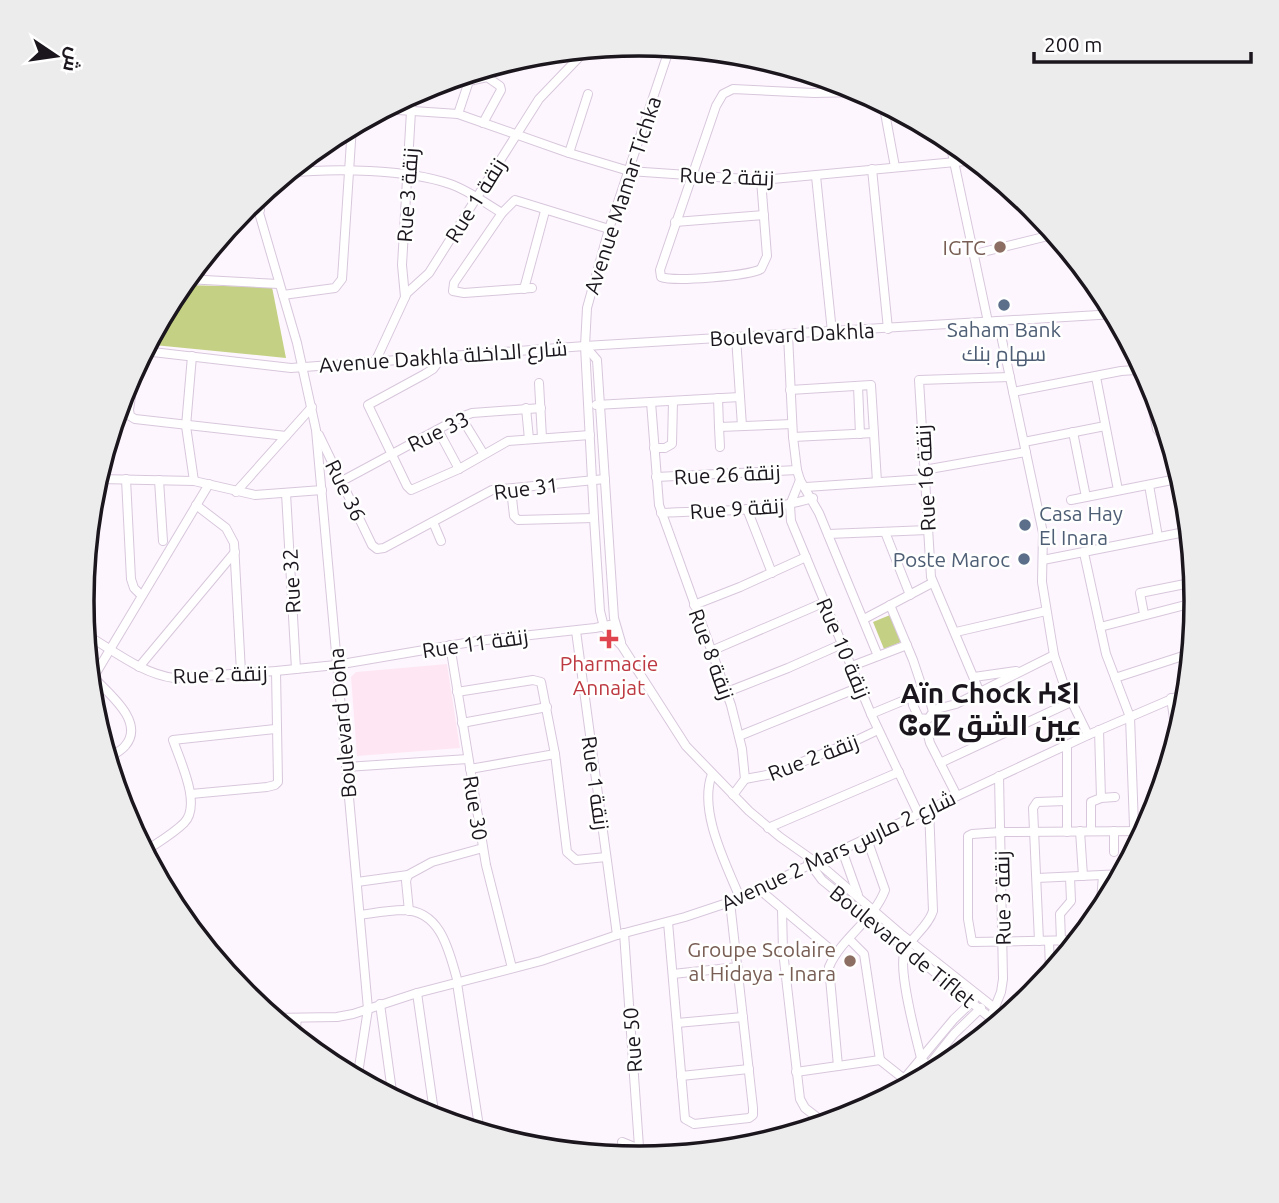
<svg xmlns="http://www.w3.org/2000/svg" width="1279" height="1203" viewBox="0 0 1279 1203" font-family="Ubuntu,Cairo,'Noto Sans Tifinagh',sans-serif">
<rect width="100%" height="100%" fill="#fdf6fe"/>
<path fill="#fee7f3" d="M447 664 460 748 357 756 351 677 356 672Z"/>
<g fill="#c4d184">
<path d="M181 285 272 287 286 358 154 345V333Z"/>
<path d="M890 615 901 642 884 649 873 622Z"/>
</g>
<g fill="none" stroke-linecap="round" stroke-linejoin="round">
<defs>
<g id="minor">
<path d="M670 47 609 229 587 308 585 346 594 518 600 611 604 627 622 646 686 746 749 811 780 837 824 868 902 935 1007 1018"/>
<path d="M570 51 581 55"/>
<path d="M883 102 895 167"/>
<path d="M383 109 458 114 569 153 629 171 761 180 977 160"/>
<path d="M458 114 469 81 487 77 500 86 501 90 483 123"/>
<path d="M949 138 988 322"/>
<path d="M569 153 588 94"/>
<path d="M872 169 888 329"/>
<path d="M287 173C333 168 407 169 450 184 468 190 485 203 502 213L515 200 609 229"/>
<path d="M816 176 832 332"/>
<path d="M761 180 767 256 761 269C748 276 674 282 661 277L660 270 716 106 723 94 733 89 814 93 863 92"/>
<path d="M255 199 297 343 316 430 368 1009 357 1080"/>
<path d="M243 210H260"/>
<path d="M502 213 454 283 453 291 464 293 532 288"/>
<path d="M675 222 764 215"/>
<path d="M975 254 1056 234"/>
<path d="M186 279 279 284"/>
<path d="M524 289 545 211"/>
<path d="M283 295 335 288 342 279 352 126"/>
<path d="M405 297 402 265 412 94"/>
<path d="M998 321 1043 533 1042 582 1054 655 1065 688 1088 735"/>
<path d="M788 335 793 437 797 470 800 480 819 513 878 656"/>
<path d="M736 337 742 426"/>
<path d="M585 346 597 360 614 618 621 642"/>
<path d="M144 351 291 368 585 346 1115 314"/>
<path d="M192 356 186 426 194 481"/>
<path d="M442 357 433 369 425 374 368 405 407 486 411 490 459 469 508 441 590 435"/>
<path d="M376 360 407 293 429 273 539 99 587 49"/>
<path d="M135 368 129 410 130 416 135 419 286 436"/>
<path d="M1145 373 1157 429 1160 433 1169 434"/>
<path d="M1096 377 1118 490"/>
<path d="M539 383 542 438"/>
<path d="M858 386 860 434"/>
<path d="M790 390 871 385 877 482"/>
<path d="M1013 392 1121 371 1136 370 1148 375"/>
<path d="M718 398 719 427 792 424"/>
<path d="M651 402 659 505 731 705 742 749 745 779 733 795"/>
<path d="M596 405 740 397"/>
<path d="M526 408 529 439"/>
<path d="M461 417 483 453"/>
<path d="M719 427 720 447"/>
<path d="M438 430 459 469"/>
<path d="M1073 432 1086 497"/>
<path d="M319 435 372 545 377 549 384 548 492 490 605 479"/>
<path d="M793 437 874 433"/>
<path d="M1024 442 1105 426"/>
<path d="M654 448H665L672 444 673 401"/>
<path d="M924 470 1026 452"/>
<path d="M656 477 797 470"/>
<path d="M99 479 194 481 255 495 322 490"/>
<path d="M126 479 131 579 134 588 141 595"/>
<path d="M159 480 163 541"/>
<path d="M800 480 790 505 791 521 871 714 918 813"/>
<path d="M342 481 461 417 472 413 541 408"/>
<path d="M1149 485 1158 537"/>
<path d="M806 487 925 479"/>
<path d="M511 489 514 516 518 520 594 518"/>
<path d="M236 492 312 407"/>
<path d="M286 493 296 669"/>
<path d="M1071 500 1182 478"/>
<path d="M196 505 226 528 234 543 241 672"/>
<path d="M747 509 772 573"/>
<path d="M661 513C712 510 764 513 813 498"/>
<path d="M433 522 441 541"/>
<path d="M885 532 910 595"/>
<path d="M828 534 928 530"/>
<path d="M1084 553 1106 654 1130 717 1135 853"/>
<path d="M1043 560 1190 531"/>
<path d="M694 605 740 587 806 557"/>
<path d="M890 605 913 660 923 690"/>
<path d="M1144 614 1140 593 1195 582"/>
<path d="M864 619 932 583"/>
<path d="M1100 627 1197 602"/>
<path d="M576 631 617 935"/>
<path d="M956 632 1046 611"/>
<path d="M85 634C113 650 142 674 174 678L276 671 336 665 477 641 595 628 615 624"/>
<path d="M450 645 486 865 512 968"/>
<path d="M711 651 825 602"/>
<path d="M852 666 907 645"/>
<path d="M139 667 235 552"/>
<path d="M93 677C108 693 146 722 125 746 121 751 113 755 107 759"/>
<path d="M974 677 1016 671"/>
<path d="M1115 678 1192 653"/>
<path d="M90 683 209 484"/>
<path d="M919 690 928 693 933 712 928 719 919 718 913 705 912 695Z"/>
<path d="M457 692 533 680 541 682 555 754 567 852 576 860 606 857"/>
<path d="M727 692 788 668 842 644"/>
<path d="M980 693 931 577 919 380 1010 377"/>
<path d="M933 710 956 704 1054 655"/>
<path d="M871 714 912 697"/>
<path d="M924 720 930 743 957 796"/>
<path d="M462 723 547 707"/>
<path d="M739 736 860 687"/>
<path d="M1067 745V832"/>
<path d="M940 763 1071 702"/>
<path d="M346 767 468 759"/>
<path d="M470 769 555 754"/>
<path d="M712 774C698 811 726 864 740 898"/>
<path d="M745 779 772 774 857 740 878 730"/>
<path d="M1165 780V757L1174 751 1176 732 1171 698"/>
<path d="M191 794 267 787 275 785 278 782 276 671"/>
<path d="M1101 798 1115 797"/>
<path d="M123 812 148 849"/>
<path d="M768 828 899 772"/>
<path d="M1080 831 1083 876"/>
<path d="M1091 831V802L1101 798 1099 730"/>
<path d="M1114 831V852"/>
<path d="M842 850 858 895"/>
<path d="M144 852C157 843 173 834 184 823 202 805 180 761 173 740L275 729"/>
<path d="M808 861 822 880 999 1025"/>
<path d="M408 875 406 881 409 911"/>
<path d="M1037 878 1123 874"/>
<path d="M357 882 408 875 432 862 483 848"/>
<path d="M760 890 836 954"/>
<path d="M782 910 783 951 800 1099 805 1108 827 1125"/>
<path d="M360 915C374 913 389 910 404 910 441 911 449 951 457 979"/>
<path d="M1100 915 1103 875"/>
<path d="M668 922 685 1119 694 1124 749 1118 753 1115V1108L730 902"/>
<path d="M624 933 639 1147"/>
<path d="M849 939 864 954 880 1060"/>
<path d="M1080 940 972 942 968 919V836L972 834 1001 832 1146 831"/>
<path d="M1039 941 1033 808 1037 802 1066 801"/>
<path d="M1061 941 1060 914 1071 901 1070 877"/>
<path d="M673 974 738 967"/>
<path d="M457 983 480 1133"/>
<path d="M1041 987 1043 980 1050 970 1049 941"/>
<path d="M417 993 435 1119"/>
<path d="M380 1004 393 1099"/>
<path d="M993 1012 1001 992 1003 979 999 776"/>
<path d="M272 1018 337 1017 353 1014 417 993 541 961 617 935 685 917 730 902 1088 735 1188 692"/>
<path d="M677 1023 743 1017"/>
<path d="M295 1036 297 1018"/>
<path d="M880 1060 904 1079"/>
<path d="M838 1066 829 967C841 938 874 920 885 890L867 839"/>
<path d="M928 1067 921 1058C916 1037 897 968 905 951 912 936 928 927 933 911L929 808"/>
<path d="M796 1072 880 1060"/>
<path d="M681 1076 749 1069"/>
<path d="M914 1084 954 1034 981 1008"/>
<path d="M888 1098 954 1019 974 1000"/>
<path d="M410 1108 433 1105"/>
<path d="M622 1142 659 1157"/>
</g>
</defs>
<use href="#minor" stroke="#d8c7dc" stroke-width="10"/>
<use href="#minor" stroke="#fff" stroke-width="8"/>
</g>
<g fill="#8d6e63" stroke="#fff" stroke-width="2.5">
<circle cx="1000" cy="247" r="7"/>
<circle cx="850" cy="961" r="7"/>
</g>
<g fill="#5c6f8a" stroke="#fff" stroke-width="2.5">
<circle cx="1004" cy="305" r="7"/>
<circle cx="1025" cy="525" r="7"/>
<circle cx="1024" cy="559" r="7"/>
</g>
<path fill="#e0444e" stroke="#fff" stroke-width="2.5" d="M605.5 628.5h7v7h7v7h-7v7h-7v-7h-7v-7h7z"/>
<g text-anchor="middle" dominant-baseline="central" stroke-width="5" stroke-linejoin="round" paint-order="stroke">
<g font-size="21" fill="#1b161d" stroke="#fff">
<text transform="translate(727 176) rotate(2)">Rue 2 زنقة</text>
<text transform="translate(407 195) rotate(-86)">Rue 3 زنقة</text>
<text transform="translate(622 195) rotate(-72)">Avenue Mamar Tichka</text>
<text transform="translate(475 200) rotate(-58)">Rue 1 زنقة</text>
<text transform="translate(792 334) rotate(-3)">Boulevard Dakhla</text>
<text transform="translate(443 356) rotate(-4)">Avenue Dakhla شارع الداخلة</text>
<text transform="translate(438 431) rotate(-26)">Rue 33</text>
<text transform="translate(727 474) rotate(-3)">Rue 26 زنقة</text>
<text transform="translate(925 478) rotate(-93)">Rue 16 زنقة</text>
<text transform="translate(526 488) rotate(-7)">Rue 31</text>
<text transform="translate(346 490) rotate(64)">Rue 36</text>
<text transform="translate(737 508) rotate(-4)">Rue 9 زنقة</text>
<text transform="translate(291 581) rotate(-93)">Rue 32</text>
<text transform="translate(475 643) rotate(-8)">Rue 11 زنقة</text>
<text transform="translate(844 648) rotate(67)">Rue 10 زنقة</text>
<text transform="translate(712 654) rotate(70)">Rue 8 زنقة</text>
<text transform="translate(220 674) rotate(-2)">Rue 2 زنقة</text>
<text transform="translate(342 723) rotate(-95)">Boulevard Doha</text>
<text transform="translate(813 757) rotate(-21)">Rue 2 زنقة</text>
<text transform="translate(596 783) rotate(82)">Rue 1 زنقة</text>
<text transform="translate(476 808) rotate(81)">Rue 30</text>
<text transform="translate(838 850) rotate(-25)">Avenue 2 Mars شارع 2 مارس</text>
<text transform="translate(1002 898) rotate(-91)">Rue 3 زنقة</text>
<text transform="translate(903 946) rotate(39)">Boulevard de Tiflet</text>
<text transform="translate(632 1040) rotate(-94)">Rue 50</text>
</g>
<g font-size="21" fill="#785e54" stroke="#fff" text-anchor="end">
<text x="986" y="247">IGTC</text>
<text x="836" y="949">Groupe Scolaire<tspan x="836" dy="24">al Hidaya - Inara</tspan></text>
</g>
<g font-size="21" fill="#4e5e75" stroke="#fff">
<text x="1004" y="329">Saham Bank<tspan x="1004" dy="24">سهام بنك</tspan></text>
<text x="1039" y="513" text-anchor="start">Casa Hay<tspan x="1039" dy="24">El Inara</tspan></text>
<text x="1010" y="559" text-anchor="end">Poste Maroc</text>
</g>
<g font-size="21" fill="#be3a42" stroke="#fff">
<text x="609" y="663">Pharmacie<tspan x="609" dy="24">Annajat</tspan></text>
</g>
<g font-size="28" font-weight="bold" fill="#1b161d" stroke="#fff">
<text x="990" y="692">Aïn Chock ⵄⵉⵏ<tspan x="990" dy="32">ⵛⴰⵇ عين الشق</tspan></text>
</g>
</g>
<path d="M0 0H1279V1203H0ZM94 601a545 545 0 1 1 1090 0a545 545 0 1 1-1090 0Z" fill="#edeced" fill-rule="evenodd"/>
<path fill="none" stroke="#1b161d" stroke-width="3.5" d="M94 601a545 545 0 1 1 1090 0a545 545 0 1 1-1090 0Z"/>
<g transform="translate(56 56) rotate(103)" stroke="#ffffff" stroke-width="5" paint-order="stroke">
<path d="M0-5L12 26L0 18L-12 26Z" fill="#1b161d"/>
<text y="-10" font-size="19" font-weight="bold" text-anchor="middle" fill="#1b161d">ش</text>
</g>
<path d="M1034 52v10h217v-10" fill="none" stroke="#1b161d" stroke-width="3.5"/>
<text x="1044" y="52" font-size="21" fill="#1b161d" stroke="#ffffff" stroke-width="5" paint-order="stroke">200 m</text>
</svg>
